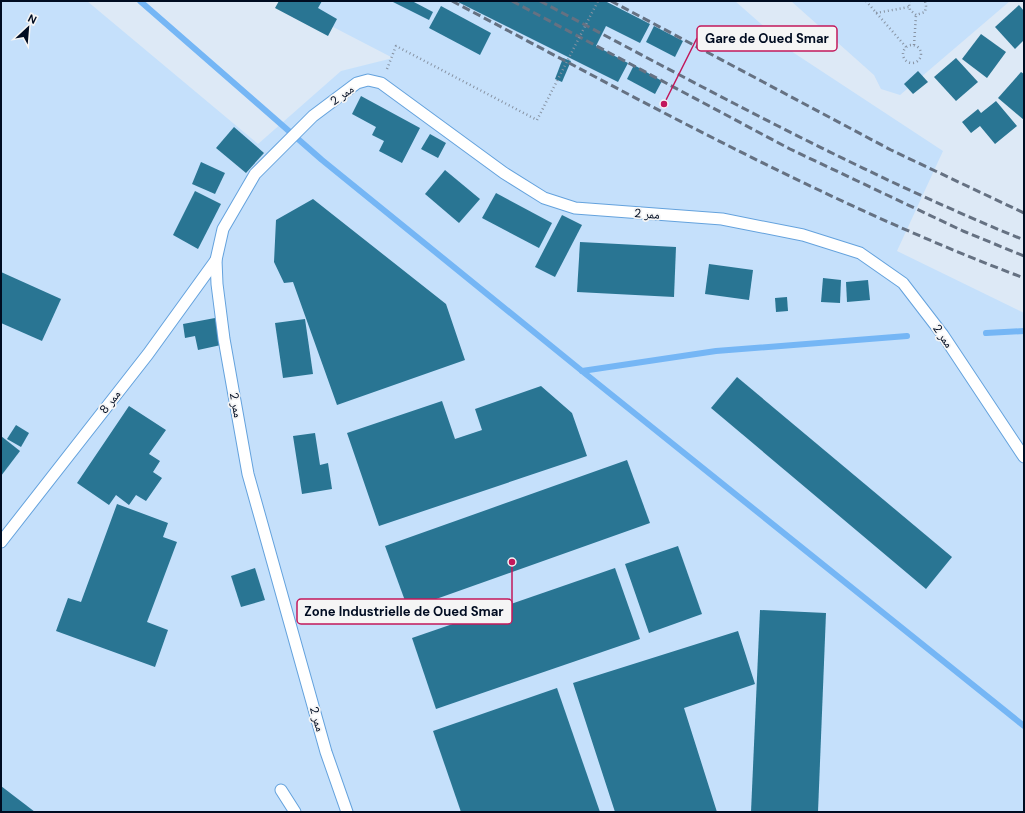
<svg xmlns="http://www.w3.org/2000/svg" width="1025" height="813" viewBox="0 0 1025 813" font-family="'DM Sans','Noto Naskh Arabic',sans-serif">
<rect width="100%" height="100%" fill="#dde9f6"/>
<g fill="#c5e0fb">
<path d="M1 1H87L258 144 341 71 393 58 283 1H735L794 53 943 151 897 251 1024 313V812H1Z"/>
<path d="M791 1H1010L900 95 881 89 874 75Z"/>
</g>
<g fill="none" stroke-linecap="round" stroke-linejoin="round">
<g stroke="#75b6f5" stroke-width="6">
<path d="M140 1 322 160 582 371 1024 726"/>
<path d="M986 333 1024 331"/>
<path d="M582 371 716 351 907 336"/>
</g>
</g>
<g fill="#297593">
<path d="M279 1H322L318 8 337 19 328 36 275 8Z"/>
<path d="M391 1H412L433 12 429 20Z"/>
<path d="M456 1H605L650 24 640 43 606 26 596 46 628 63 618 82Z"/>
<path d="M1019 5 1024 11V40L1015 49 995 27Z"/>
<path d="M441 6 491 33 480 55 429 28Z"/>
<path d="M654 26 683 41 675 57 646 42Z"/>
<path d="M981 34 1006 52 987 78 962 59Z"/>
<path d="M563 58 571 61 562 82 555 79Z"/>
<path d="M956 58 978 82 956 101 934 77Z"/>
<path d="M634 65 662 81 655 94 627 79Z"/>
<path d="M918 71 928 82 913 94 904 84Z"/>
<path d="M1021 72 1024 74V120L998 98Z"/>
<path d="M361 96 420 128 402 163 379 151 384 141 372 135 376 127 352 114Z"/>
<path d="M996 101 1017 126 995 144 980 126 971 133 962 122 978 109 981 113Z"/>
<path d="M234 127 264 153 246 173 216 148Z"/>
<path d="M430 134 446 143 438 158 421 149Z"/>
<path d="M201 162 225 173 215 194 192 184Z"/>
<path d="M445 170 480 199 459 223 425 194Z"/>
<path d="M195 191 221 204 198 249 173 235Z"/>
<path d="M496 193 552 223 539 248 482 218Z"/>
<path d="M313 199 446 304 465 360 337 405 293 282 284 283 274 262 276 220Z"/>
<path d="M562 215 582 225 555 277 535 267Z"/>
<path d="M580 242 676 247 674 297 577 292Z"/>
<path d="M709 264 753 270 749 300 705 294Z"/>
<path d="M1 272 61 299 42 341 1 323Z"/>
<path d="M823 278 841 280 840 303 821 302Z"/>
<path d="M868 280 870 300 847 302 846 282Z"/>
<path d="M787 297 788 311 776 312 775 298Z"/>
<path d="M215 318 221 345 198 350 195 336 185 338 183 324Z"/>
<path d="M305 319 313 374 283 378 275 323Z"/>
<path d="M737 377 952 557 926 589 711 408Z"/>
<path d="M541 386 572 413 587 456 379 526 347 433 442 401 455 439 482 430 475 409Z"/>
<path d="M129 406 166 430 149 454 160 461 153 472 162 478 146 501 136 495 129 505 116 495 109 505 77 483Z"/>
<path d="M16 425 29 433 21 447 7 439Z"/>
<path d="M315 433 320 465 328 463 332 489 302 494 293 436Z"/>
<path d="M1 436 20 451 1 476Z"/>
<path d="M627 460 650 523 408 609 385 546Z"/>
<path d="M117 504 168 523 163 537 177 542 147 622 168 630 155 667 56 631 68 598 81 602Z"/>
<path d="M678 546 702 614 649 633 625 564Z"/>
<path d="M255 568 265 600 241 607 231 576Z"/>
<path d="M615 568 640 639 436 709 412 638Z"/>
<path d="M760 610 826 613 818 812H751Z"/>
<path d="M738 631 755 684 684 708 717 812H615L573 683Z"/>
<path d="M557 688 600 812H461L433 731Z"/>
<path d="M1 786 35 812H1Z"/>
</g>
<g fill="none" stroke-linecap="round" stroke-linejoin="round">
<defs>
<g id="service">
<path d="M1 542 148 354 216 260"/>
<path d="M281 790 295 812"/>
<path d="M347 812 326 752 248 474 224 339 217 284 216 260 223 229 255 174 313 116 357 83 368 80 381 83 504 173 544 198 575 208 722 219 803 235 860 253 903 283 943 335 1024 457"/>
</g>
</defs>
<use href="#service" stroke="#64a2dd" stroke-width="13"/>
<g stroke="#8793a3" stroke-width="2.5" stroke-dasharray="1 3" stroke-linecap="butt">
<path d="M866 1 906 47"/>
<path d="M910 1 909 4 910 10 916 15 925 12 926 6 925 1"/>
<path d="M876 13 909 7"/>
<path d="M914 45 916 15"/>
<circle cx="912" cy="54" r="9"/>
<path d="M387 69 396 46 537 120"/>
</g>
<use href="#service" stroke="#fff" stroke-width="11"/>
<g stroke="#657182" stroke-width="3" stroke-dasharray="8 4" stroke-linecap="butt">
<path d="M452 1C640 100 825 203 1024 278"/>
<path d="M512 1 790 149 963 231 1024 256"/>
<path d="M540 1C699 85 857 172 1024 240"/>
<path d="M611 1 891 150 1024 213"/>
</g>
<path stroke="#8793a3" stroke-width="2.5" stroke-dasharray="1 3" stroke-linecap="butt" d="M537 120 598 1"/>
</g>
<g text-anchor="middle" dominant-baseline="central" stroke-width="3.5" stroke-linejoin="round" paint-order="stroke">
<g font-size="12" fill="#000c21" stroke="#f5f5f5">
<text transform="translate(342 95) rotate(-36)">ممر 2</text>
<text transform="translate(647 214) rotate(4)">ممر 2</text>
<text transform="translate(943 336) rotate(55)">ممر 2</text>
<text transform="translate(110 402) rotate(-52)">ممر 8</text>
<text transform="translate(236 405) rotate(80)">ممر 2</text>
<text transform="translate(317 719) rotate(74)">ممر 2</text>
</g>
</g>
<path fill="none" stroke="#c2185b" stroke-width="1.5" d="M664 104L697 38M512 562L512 612"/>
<g fill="#c2185b" stroke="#f5f5f5" stroke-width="1.5">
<circle cx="664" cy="104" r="4"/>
<circle cx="512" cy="562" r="4"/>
</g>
<g fill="#f5f5f5" stroke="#c2185b" stroke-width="1.5">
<rect x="697" y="26" width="140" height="25" rx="4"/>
<rect x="297" y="599" width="215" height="25" rx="4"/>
</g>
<g font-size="13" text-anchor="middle" font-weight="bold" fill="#000c21">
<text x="767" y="43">Gare de Oued Smar</text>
<text x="404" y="616">Zone Industrielle de Oued Smar</text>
</g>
<rect width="1025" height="813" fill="none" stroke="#000c21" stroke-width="4"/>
<g transform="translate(28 28) rotate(26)" stroke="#f5f5f5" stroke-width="3" paint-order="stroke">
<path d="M0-3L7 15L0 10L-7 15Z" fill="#000c21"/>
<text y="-6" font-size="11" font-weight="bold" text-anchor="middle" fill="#000c21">N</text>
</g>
</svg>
